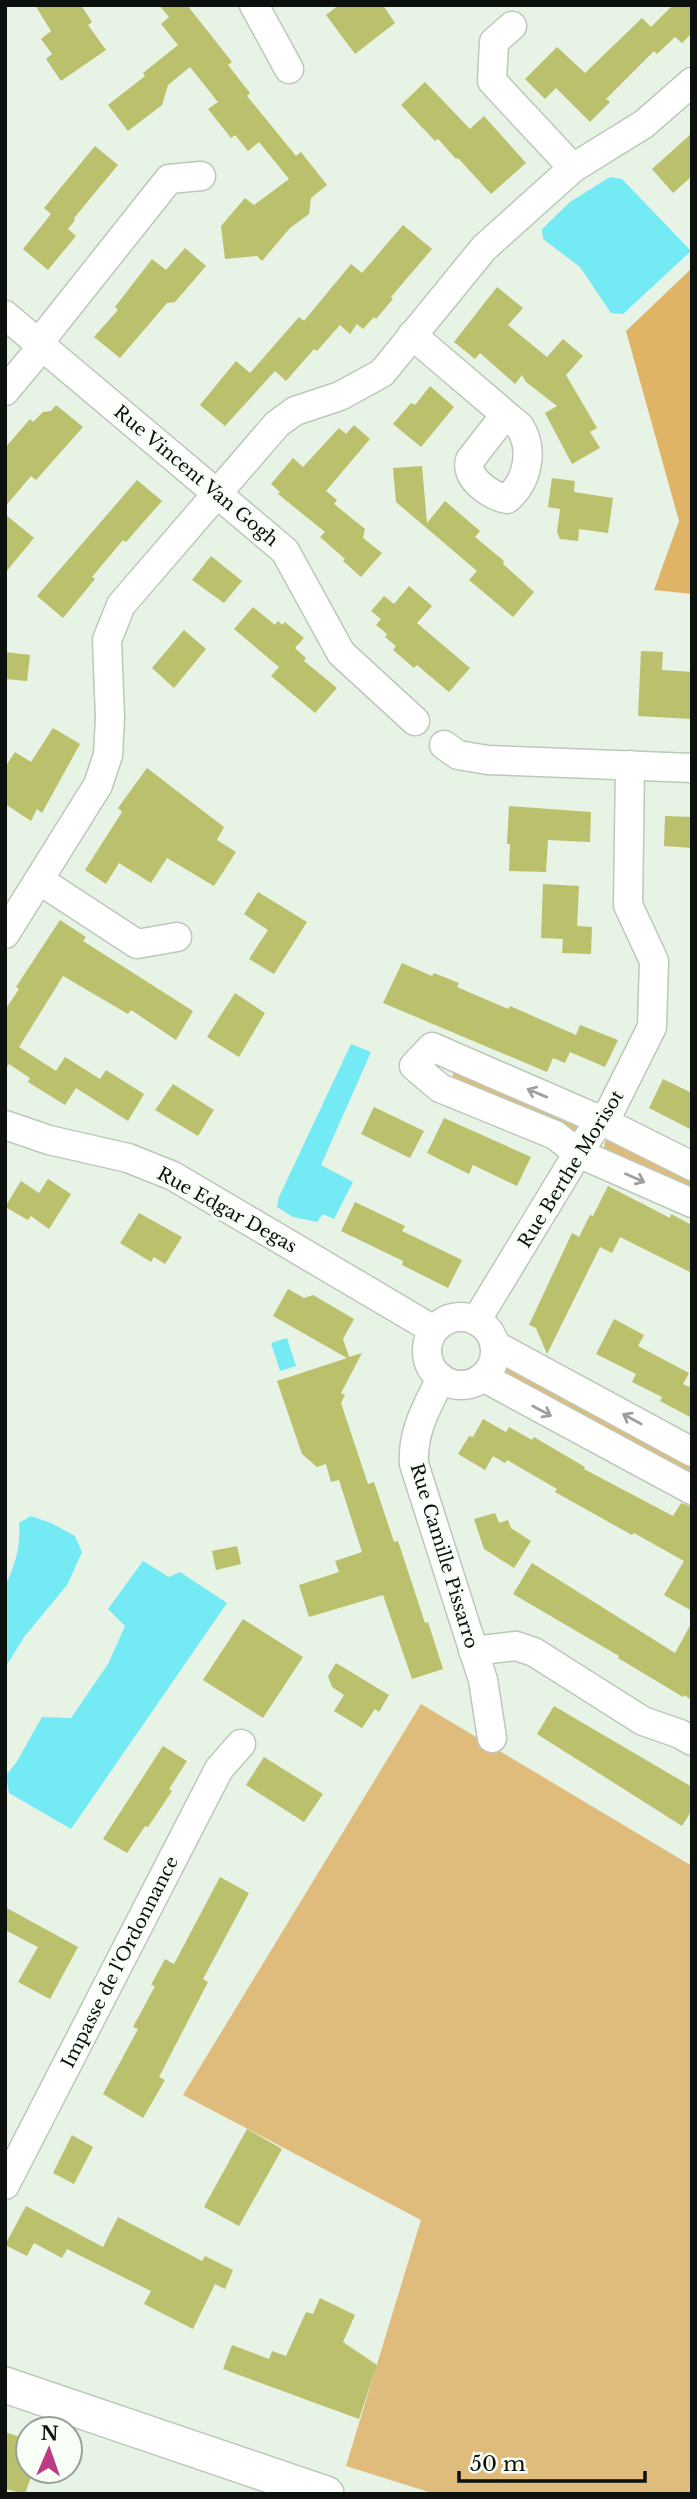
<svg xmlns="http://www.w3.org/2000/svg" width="697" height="2499" viewBox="0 0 697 2499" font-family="'Libre Baskerville',serif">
<rect width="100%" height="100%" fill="#e7f3e5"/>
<g fill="#dfbb7c">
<path d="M455 1070 580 1123 579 1127 573 1131 453 1081V1072Z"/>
<path d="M612 1138 692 1175V1194L604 1149 605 1141Z"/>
<path d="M509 1365 692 1461V1480L501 1371 503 1367Z"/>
<path d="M421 1704 692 1866V2494H435L346 2466 421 2220 183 2095Z"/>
</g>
<path fill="#dfb467" d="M692 268V594L654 590 679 521 626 331Z"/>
<g fill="#74eaf5">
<path d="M610 177 622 179 691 251 623 314 611 313 580 267 543 239 542 229 570 202Z"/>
<path d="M351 1044 371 1052 321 1165 353 1182 334 1219 323 1214 317 1222 293 1217 277 1207 279 1197Z"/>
<path d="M287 1338 296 1366 280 1371 271 1343Z"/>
<path d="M31 1516 51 1523 75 1536 82 1552 67 1585 24 1637 5 1668V1582L8 1580C16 1561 21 1544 19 1523Z"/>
<path d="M143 1561 169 1577 180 1572 227 1603 71 1829 9 1793 6 1775 16 1763 42 1717 71 1718 108 1664 125 1626 108 1609Z"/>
</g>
<g fill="#bbc06c">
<path d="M35 5H81L92 22 88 25 106 50 61 81 46 59 52 54 41 39 51 31Z"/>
<path d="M159 5H187L232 62 228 65 250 93 247 96 296 156 301 152 327 185 311 198 309 214 290 228 262 261 257 256 225 259 221 226 245 198 254 205 289 179 259 142 248 151 235 135 231 138 208 109 218 102 190 67 168 85 162 105 128 131 108 105 145 76 143 73 178 45 161 24 169 17Z"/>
<path d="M339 5H383L395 23 355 54 326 15Z"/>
<path d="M673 5H692V33L682 43 675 37 657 54 654 51 606 99 610 102 590 122 556 88 545 99 525 79 557 47 585 73 642 18 651 27Z"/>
<path d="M425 82 470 129 484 116 526 163 491 194 458 158 456 159 438 139 435 141 401 105Z"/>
<path d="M692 133V176L673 193 652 169Z"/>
<path d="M95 146 118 165 74 218 75 220 68 229 76 236 48 270 23 249 51 214 44 208Z"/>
<path d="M403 225 432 249 391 297 393 299 376 319 374 317 363 329 357 324 350 334 340 325 317 351 314 349 286 381 275 371 225 426 200 405 236 361 250 373 299 317 304 321 351 264 362 273Z"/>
<path d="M185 248 206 266 175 302 167 303 120 358 94 337 118 310 115 307 152 259 166 270Z"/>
<path d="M497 287 523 308 508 325 547 357 563 339 583 356 566 375 597 428 590 432 600 448 572 464 545 413 557 406 526 382 522 375 515 384 480 353 475 359 454 342Z"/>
<path d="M430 386 454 407 421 447 393 424 411 403 415 405Z"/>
<path d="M56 405 83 427 36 480 31 476 5 507V448L30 419 33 422 43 412 51 411Z"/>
<path d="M354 425 370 439 326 491 337 500 334 504 365 529 363 538 382 553 361 577 343 561 345 559 320 537 325 532 278 494 280 492 271 484 293 458 303 467 339 428 346 434Z"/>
<path d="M422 466 427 523 445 501 480 531 475 537 504 561 503 564 534 592 513 617 469 580 477 571 396 502 393 468Z"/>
<path d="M552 478 575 481 574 492 613 498 608 533 579 529 578 541 560 539 557 532 560 509 548 507Z"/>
<path d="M137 480 162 501 126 542 123 540 92 577 95 579 63 618 37 596Z"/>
<path d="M5 514 34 538 5 573Z"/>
<path d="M211 556 242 581 224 603 192 580Z"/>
<path d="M409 586 432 606 417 623 470 668 449 692 417 665 414 668 393 650 396 646 385 637 387 634 376 625 381 619 371 611 384 596 394 604Z"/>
<path d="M253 607 275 625 278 621 282 625 285 622 304 638 295 648 306 658 304 661 337 688 315 713 271 676 279 667 234 629Z"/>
<path d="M184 630 206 649 174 688 152 668Z"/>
<path d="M641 651 663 652 662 670 692 672V719L638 716Z"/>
<path d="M5 652 30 655 27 681 5 679Z"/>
<path d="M53 728 80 744 42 813 37 809 31 821 5 804V767L15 752 31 762Z"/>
<path d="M147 768 224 827 217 840 236 852 214 886 167 858 151 883 119 863 106 884 85 870 122 812 118 808Z"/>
<path d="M509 806 591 812 590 842 548 840 546 872 509 871 510 844H507Z"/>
<path d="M665 816 692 817V848L664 846Z"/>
<path d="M543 884 579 886 577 926 592 927 591 954 562 953 563 939 541 938Z"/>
<path d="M258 892 307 922 274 974 249 959 268 930 244 914Z"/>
<path d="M60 920 86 937 83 941 193 1011 176 1040 131 1010 128 1014 63 976 19 1047 56 1071 65 1057 100 1079 106 1070 144 1094 128 1121 76 1088 65 1105 28 1082 30 1078 9 1064 5 1069V1010L19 989 16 987Z"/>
<path d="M402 963 432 976 434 973 459 983 457 987 508 1009 510 1006 576 1035 580 1025 618 1040 605 1067 570 1052 565 1063 553 1058 547 1072 383 1003Z"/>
<path d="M235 993 265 1013 239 1057 207 1037Z"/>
<path d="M663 1079 692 1093V1130L649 1108Z"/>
<path d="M173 1084 214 1110 198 1136 155 1110Z"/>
<path d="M374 1107 424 1131 410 1158 361 1134Z"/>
<path d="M444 1118 531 1157 517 1186 473 1165 469 1174 427 1153Z"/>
<path d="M48 1179 71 1194 49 1229 31 1216 28 1220 5 1207 21 1181 39 1193Z"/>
<path d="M608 1186 670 1218 671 1214 692 1225V1273L620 1237 612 1253 600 1247 547 1354 536 1328 529 1325 572 1233 579 1237 590 1215 593 1216Z"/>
<path d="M355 1202 405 1226 402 1231 462 1260 448 1288 402 1265 403 1261 341 1231Z"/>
<path d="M139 1213 182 1237 165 1264 154 1257 151 1262 120 1243Z"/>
<path d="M288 1289 304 1298 313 1295 354 1319 343 1339 349 1357 362 1353 341 1393 345 1395 341 1403 368 1484 374 1482 394 1542 398 1541 425 1623 428 1622 443 1669 412 1679 383 1595 309 1617 299 1585 339 1572 335 1561 362 1552 339 1480 331 1482 326 1464 317 1467 302 1454 277 1381 347 1358 273 1316Z"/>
<path d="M614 1319 644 1335 638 1346 689 1373 683 1384 692 1388V1418L660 1401 662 1397 632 1382 636 1374 596 1354Z"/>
<path d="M483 1419 506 1432 509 1427 532 1440 534 1437 585 1467 584 1469 673 1516 681 1503 692 1507V1611L664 1595 684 1561 634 1533 632 1535 555 1492 557 1489 507 1460 505 1463 493 1456 485 1470 458 1454 469 1436 473 1437Z"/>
<path d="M495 1513 499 1523 508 1520 511 1528 531 1541 514 1568 484 1549 474 1519Z"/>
<path d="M237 1546 241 1564 216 1570 212 1551Z"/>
<path d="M532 1563 675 1653 692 1622V1700L684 1695 683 1697 618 1658 619 1656 513 1594Z"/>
<path d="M243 1619 303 1657 263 1718 203 1680Z"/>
<path d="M336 1663 389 1695 379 1712 375 1709 362 1728 334 1711 344 1695 332 1687 328 1676Z"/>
<path d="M554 1706 692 1787V1810L682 1826 537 1734Z"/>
<path d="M163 1746 187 1761 169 1789 172 1791 148 1827 145 1826 127 1853 103 1839Z"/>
<path d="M264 1757 323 1794 304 1822 246 1785Z"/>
<path d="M220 1877 249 1893 203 1979 208 1982 159 2077 165 2080 143 2118 103 2094 138 2029 133 2027 155 1986 151 1985 165 1959 174 1964Z"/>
<path d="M5 1907 78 1947 50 1999 18 1982 38 1947 5 1930Z"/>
<path d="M247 2129 282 2149 239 2226 204 2207Z"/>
<path d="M72 2135 93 2147 74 2184 53 2173Z"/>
<path d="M26 2206 103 2247 118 2217 202 2261 205 2256 233 2270 225 2289 215 2284 193 2329 144 2304 151 2291 67 2249 62 2258 34 2243 27 2256 5 2245Z"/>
<path d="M320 2298 355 2315 343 2342 377 2365 359 2419 223 2369 232 2345 269 2359 272 2351 286 2356 306 2312 313 2314Z"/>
<path d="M5 2432 28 2440V2471H33L25 2494 5 2489Z"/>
</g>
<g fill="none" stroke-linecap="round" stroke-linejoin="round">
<defs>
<g id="minor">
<path d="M254 5 289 69"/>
<path d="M512 26 494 42 492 81 573 168"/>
<path d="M5 315 285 551 341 653 415 721"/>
<path d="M412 335 520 427C534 450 528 481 507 499 491 496 464 478 470 460L505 415"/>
<path d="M5 391 35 355 45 335 169 179 201 176"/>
<path d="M444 745 458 755 488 760 692 768"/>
<path d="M39 880 137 944 177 937"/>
<path d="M5 934 98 785 108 755 110 718 107 640 121 605 277 424 295 411 340 396 382 373 484 248 573 168 644 124 692 82"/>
<path d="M5 1125 49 1140 128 1158 173 1176 434 1330"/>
<path d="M692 1166 600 1120 432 1047 414 1066 440 1088 555 1135 578 1153 692 1203"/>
<circle cx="461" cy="1351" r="34"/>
<path d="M476 1321 578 1153 600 1120 610 1111 652 1027 654 961 628 905 630 765"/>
<path d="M495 1345 692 1452"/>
<path d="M483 1377 692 1490"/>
<path d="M441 1378C427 1407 412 1431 414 1464L483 1680 492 1738"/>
<path d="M473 1651 516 1646 534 1652 643 1721 680 1734 692 1741"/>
<path d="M5 2185 219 1769 241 1744"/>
</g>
<path id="major" d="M5 2385 326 2494"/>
</defs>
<use href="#minor" stroke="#bcc8ba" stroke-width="31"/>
<use href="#major" stroke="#bcc8ba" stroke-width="38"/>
<use href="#minor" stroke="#fff" stroke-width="28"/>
<use href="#major" stroke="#fff" stroke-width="35"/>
</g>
<defs><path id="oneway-shaft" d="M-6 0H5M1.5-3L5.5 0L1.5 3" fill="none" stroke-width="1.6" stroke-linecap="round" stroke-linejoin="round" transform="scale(1.75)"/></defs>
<g stroke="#9ea09e">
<use href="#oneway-shaft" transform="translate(537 1093) rotate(-157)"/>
<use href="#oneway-shaft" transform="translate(635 1178) rotate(24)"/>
<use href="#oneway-shaft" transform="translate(542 1411) rotate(28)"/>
<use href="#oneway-shaft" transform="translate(632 1419) rotate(-151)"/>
</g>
<g text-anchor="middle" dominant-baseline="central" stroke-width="6" stroke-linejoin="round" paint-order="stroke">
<g font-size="18" fill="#0d110d" stroke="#f7fff7">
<text transform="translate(196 476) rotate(40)">Rue Vincent Van Gogh</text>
<text transform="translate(571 1169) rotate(-58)">Rue Berthe Morisot</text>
<text transform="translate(227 1210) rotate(29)">Rue Edgar Degas</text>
<text transform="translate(444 1556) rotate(73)">Rue Camille Pissarro</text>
<text transform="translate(120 1962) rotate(-63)">Impasse de l'Ordonnance</text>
</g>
</g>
<rect width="697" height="2499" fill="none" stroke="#0d110d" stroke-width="14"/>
<g transform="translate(49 2450) rotate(2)"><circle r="33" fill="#f7fff7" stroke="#99a099" stroke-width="2"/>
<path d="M0-5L12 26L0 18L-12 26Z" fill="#bb3b85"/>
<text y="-10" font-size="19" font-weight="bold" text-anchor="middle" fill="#0d110d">N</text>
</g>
<path d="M459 2471v10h186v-10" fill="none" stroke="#0d110d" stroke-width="3.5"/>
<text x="470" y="2471" font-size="21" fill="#0d110d" stroke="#f7fff7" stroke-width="5" paint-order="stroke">50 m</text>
</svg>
